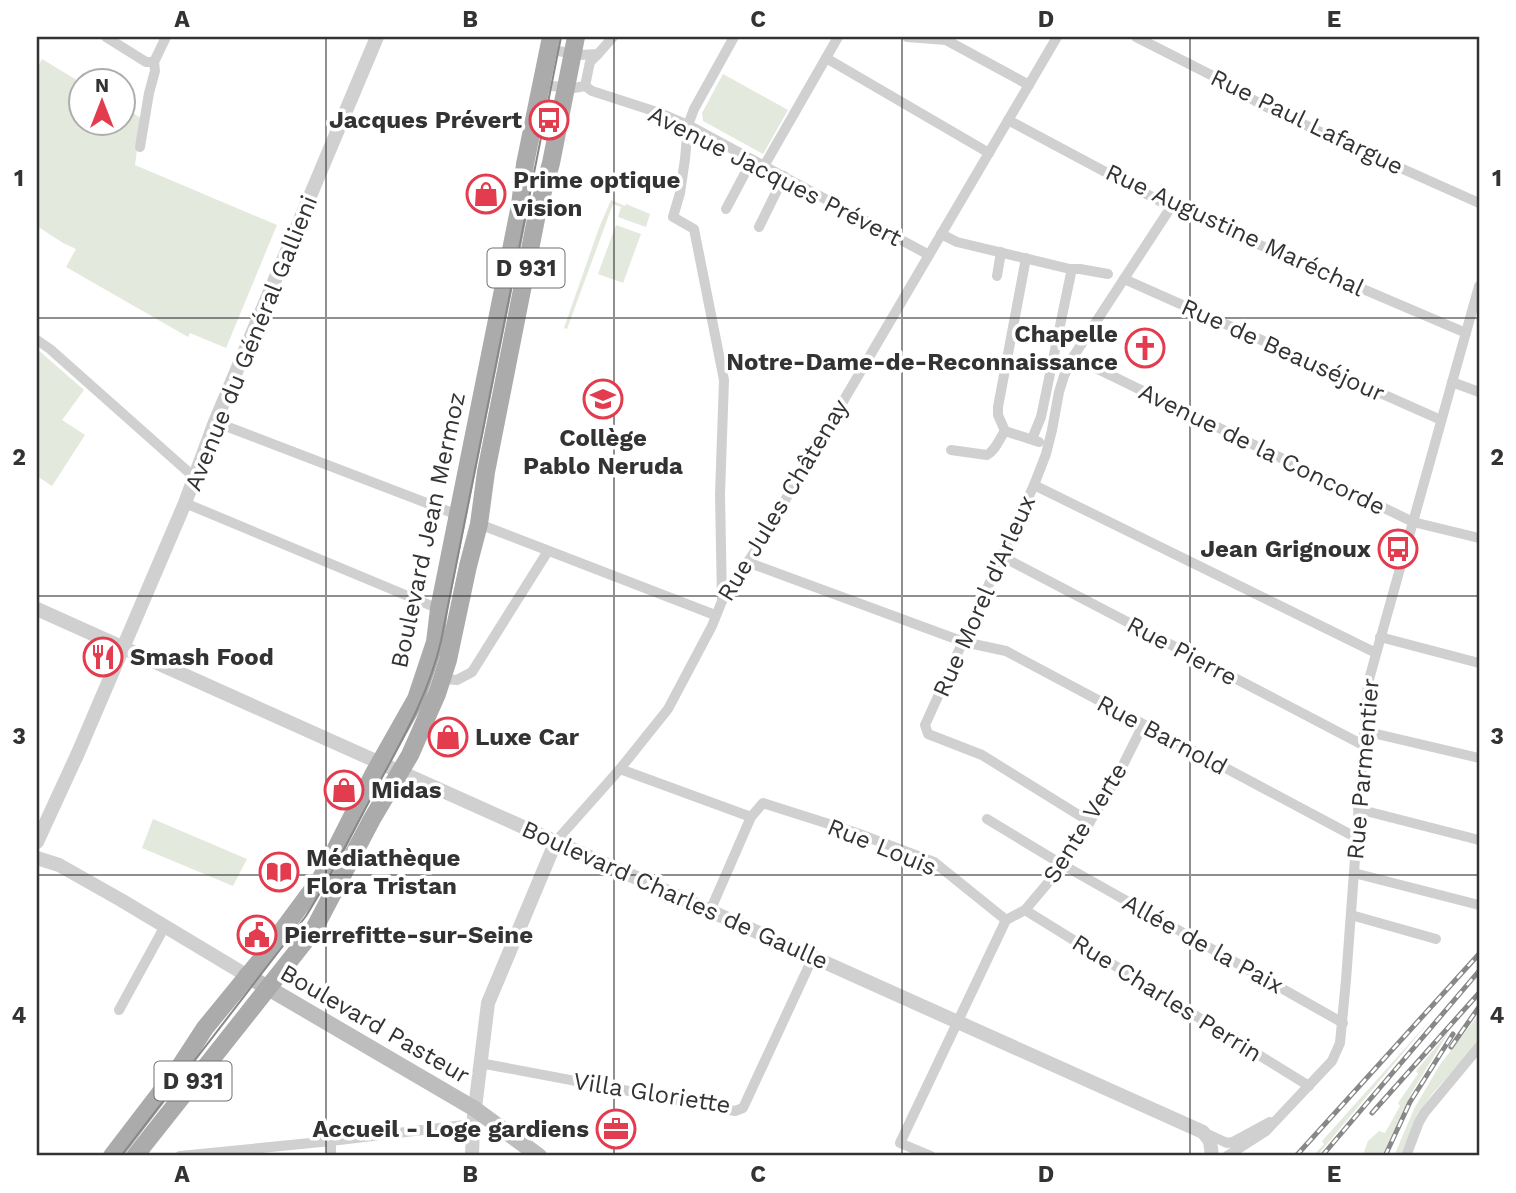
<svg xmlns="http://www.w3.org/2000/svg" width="1516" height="1193" viewBox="0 0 1516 1193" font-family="'Work Sans',sans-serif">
<rect width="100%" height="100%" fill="#fff"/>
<g fill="#e3e9dc">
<path d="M42 59 80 82V122H122L123 107 141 118 135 165 277 225 226 348 190 333 188 337 66 267 76 249 63 243 37 226V68Z"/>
<path d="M723 74 788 110 763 154 703 121 702 113Z"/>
<path d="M611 200 625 206 626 204 650 214 646 227 618 217 621 207 613 204 567 329 564 328 599 228Z"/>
<path d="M616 225 641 234 623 283 598 274Z"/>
<path d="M37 349 84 390 62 420 85 435 52 486 37 476Z"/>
<path d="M153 819 247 859 233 886 142 848Z"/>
<path d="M1479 1014V1041L1433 1093 1422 1108 1400 1156H1394L1414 1109 1439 1066Z"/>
<path d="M1433 1017 1317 1156H1313L1324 1144 1322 1141Z"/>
<path d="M1450 1030 1412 1092 1382 1156H1366L1364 1152 1368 1141 1379 1131 1385 1133 1400 1106 1398 1103 1418 1074 1416 1071Z"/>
</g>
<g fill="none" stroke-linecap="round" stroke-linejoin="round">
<g stroke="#d0d0d0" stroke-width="10">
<path d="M106 37 146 62H154"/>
<path d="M907 37 946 40 1029 85"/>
<path d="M1136 37 1211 75 1262 105 1338 140 1479 203"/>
<path d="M548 49 580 55 598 54 613 37"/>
<path d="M826 58 989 153"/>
<path d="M541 85 574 88 585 86 592 91 660 113 688 125 929 255"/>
<path d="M585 86 590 62 598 54"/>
<path d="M1008 120 1171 207 1466 333"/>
<path d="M140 147 149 93 155 71 154 62 166 37"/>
<path d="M764 166 838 37"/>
<path d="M726 209 744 175"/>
<path d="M759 227 784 176"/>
<path d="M941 234 957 242 1070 269 1071 273 1041 417 1032 439"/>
<path d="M1070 269H1080L1108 274"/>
<path d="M997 276 1001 252"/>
<path d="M1124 279 1441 420"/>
<path d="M37 340 50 349 194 477"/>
<path d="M1073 357 1413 522 1479 538"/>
<path d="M1452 382 1479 392"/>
<path d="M215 422 458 515"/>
<path d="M1005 431 998 415V407L1026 258"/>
<path d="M951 450 987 455C996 450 999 439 1005 431L1039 442"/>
<path d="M1034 485 1376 653"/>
<path d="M185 503 439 609"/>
<path d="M479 524 715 615"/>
<path d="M1001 556 1363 745"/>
<path d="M747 562 964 642 1006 651 1357 838"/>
<path d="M722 601 720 494 724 380 694 229 673 217 680 193 685 159 688 125 694 109 734 37"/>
<path d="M1380 637 1479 663"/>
<path d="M443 679 457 680 472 672 548 551"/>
<path d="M1364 731 1479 758"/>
<path d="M620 769 751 817"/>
<path d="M1358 809 1479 840"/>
<path d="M987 819 1063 865 1343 1023"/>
<path d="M1090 822 982 755 928 734 925 725 1034 485 1046 454 1052 430 1059 392 1064 376 1073 357 1171 207"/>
<path d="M556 841 620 769 668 709 712 626 722 601 757 548 1057 37"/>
<path d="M1354 873 1479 905"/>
<path d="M1025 910 1309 1086"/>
<path d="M710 911 751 817 763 803 854 832 934 862 1006 920"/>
<path d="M1351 915 1436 939"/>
<path d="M119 1010 165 926"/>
<path d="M480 1063 735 1111 743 1108 813 957"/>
<path d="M1203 1132 1227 1143 1233 1142 1270 1122"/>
<path d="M331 1141V1156"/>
<path d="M180 1156 331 1141 473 1124"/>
<path d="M931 1156 900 1143 1006 920 1025 910 1063 865 1115 781 1143 725"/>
<path d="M1227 1156 1266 1131 1332 1061 1340 1043 1346 980 1368 683 1479 286"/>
<path d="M1406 1156 1419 1122 1425 1112 1479 1047"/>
</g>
<g stroke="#d0d0d0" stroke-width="14">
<path d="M37 609 1203 1132 1210 1141 1212 1156"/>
<path d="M37 842 78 753 185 503 215 422 377 37"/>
<path d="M37 858 59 865 121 900 246 975"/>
<path d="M472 1156 473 1124 488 1003 556 841"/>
</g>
<path stroke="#bdbdbd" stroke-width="16" d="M246 975 475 1109 539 1156"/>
<g stroke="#ababab" stroke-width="18">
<path d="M112 1156 177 1071 205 1028 259 962 321 878 373 775 416 699 435 642 439 609 520 205 525 164 551 37"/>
<path d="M135 1156 313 931 372 819 410 755 437 694 448 660 468 566 479 524 486 472 538 209 551 163 576 37"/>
</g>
<path stroke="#888" stroke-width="2" d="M121 1156 306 916C330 878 350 837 371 798 398 747 428 698 441 641L561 37"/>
<defs>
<g id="rail">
<path d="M1451 1047 1479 1007"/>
<path d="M1372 1113 1479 993"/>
<path d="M1296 1156 1479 954"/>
<path d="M1322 1156 1479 971"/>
<path d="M1385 1156 1410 1102 1453 1034"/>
</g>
</defs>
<use href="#rail" stroke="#888" stroke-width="5"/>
<use href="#rail" stroke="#fff" stroke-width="2.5" stroke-dasharray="8" stroke-linecap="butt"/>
</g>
<path fill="none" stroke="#333" stroke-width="2" stroke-opacity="0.55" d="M326 37V1156M614 37V1156M902 37V1156M1190 37V1156M37 318H1479M37 596H1479M37 875H1479"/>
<defs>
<symbol id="bus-ring" viewBox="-11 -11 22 22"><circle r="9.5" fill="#fff" stroke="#e33c4f" stroke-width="1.5"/><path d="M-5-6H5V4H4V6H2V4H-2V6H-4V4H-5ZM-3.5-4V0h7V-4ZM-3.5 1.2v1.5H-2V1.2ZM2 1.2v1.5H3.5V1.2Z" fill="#e33c4f"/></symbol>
<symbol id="shop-ring" viewBox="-11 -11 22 22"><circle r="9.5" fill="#fff" stroke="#e33c4f" stroke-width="1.5"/><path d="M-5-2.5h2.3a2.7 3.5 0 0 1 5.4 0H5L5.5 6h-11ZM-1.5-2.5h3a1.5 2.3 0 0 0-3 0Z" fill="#e33c4f"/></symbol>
<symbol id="church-ring" viewBox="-11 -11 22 22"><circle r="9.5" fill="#fff" stroke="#e33c4f" stroke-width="1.5"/><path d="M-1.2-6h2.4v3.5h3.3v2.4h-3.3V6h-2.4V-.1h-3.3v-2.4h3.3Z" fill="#e33c4f"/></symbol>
<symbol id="school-ring" viewBox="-11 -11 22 22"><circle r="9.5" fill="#fff" stroke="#e33c4f" stroke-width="1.5"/><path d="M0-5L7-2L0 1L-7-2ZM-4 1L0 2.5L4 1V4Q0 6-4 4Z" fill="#e33c4f"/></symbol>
<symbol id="restaurant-ring" viewBox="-11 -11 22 22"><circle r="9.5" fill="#fff" stroke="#e33c4f" stroke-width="1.5"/><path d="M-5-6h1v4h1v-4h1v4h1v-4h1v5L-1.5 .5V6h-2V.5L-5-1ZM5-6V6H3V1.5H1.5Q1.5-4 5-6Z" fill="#e33c4f"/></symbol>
<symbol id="library-ring" viewBox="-11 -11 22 22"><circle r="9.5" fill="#fff" stroke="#e33c4f" stroke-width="1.5"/><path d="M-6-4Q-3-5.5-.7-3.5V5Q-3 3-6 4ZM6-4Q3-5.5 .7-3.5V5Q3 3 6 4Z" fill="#e33c4f"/></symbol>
<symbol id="civic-ring" viewBox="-11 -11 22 22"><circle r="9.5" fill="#fff" stroke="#e33c4f" stroke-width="1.5"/><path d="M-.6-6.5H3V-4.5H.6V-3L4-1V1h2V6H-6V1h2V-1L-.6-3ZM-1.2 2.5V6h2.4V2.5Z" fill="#e33c4f"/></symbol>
<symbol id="office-ring" viewBox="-11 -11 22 22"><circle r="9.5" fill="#fff" stroke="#e33c4f" stroke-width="1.5"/><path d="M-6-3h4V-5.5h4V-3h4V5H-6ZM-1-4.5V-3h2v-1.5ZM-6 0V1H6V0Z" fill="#e33c4f"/></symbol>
</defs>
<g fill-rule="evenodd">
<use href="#bus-ring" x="527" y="98" width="44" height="44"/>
<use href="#shop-ring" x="464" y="172" width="44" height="44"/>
<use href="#church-ring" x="1123" y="326" width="44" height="44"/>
<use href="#school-ring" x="581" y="377" width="44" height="44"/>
<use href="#bus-ring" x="1376" y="527" width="44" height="44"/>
<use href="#restaurant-ring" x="81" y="635" width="44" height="44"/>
<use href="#shop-ring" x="426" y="715" width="44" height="44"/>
<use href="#shop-ring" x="322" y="768" width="44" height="44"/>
<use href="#library-ring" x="257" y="850" width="44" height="44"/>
<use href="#civic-ring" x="235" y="913" width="44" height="44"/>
<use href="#office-ring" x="594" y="1107" width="44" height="44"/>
</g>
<g text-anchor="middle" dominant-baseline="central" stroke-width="7" stroke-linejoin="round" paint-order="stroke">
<g fill="#fff" stroke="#707070" stroke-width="2">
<rect x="487.5" y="248.5" width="77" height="39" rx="5"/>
<rect x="154.5" y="1061.5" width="77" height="39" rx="5"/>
</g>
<g font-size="23" font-weight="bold" fill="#333">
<text x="526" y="268">D 931</text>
<text x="193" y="1081">D 931</text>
</g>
<g font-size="24" font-weight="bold" fill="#333" stroke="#fff" text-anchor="start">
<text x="522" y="120" text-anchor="end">Jacques Prévert</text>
<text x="513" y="180">Prime optique<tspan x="513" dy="28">vision</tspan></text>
<text x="1118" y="334" text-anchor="end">Chapelle<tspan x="1118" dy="28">Notre-Dame-de-Reconnaissance</tspan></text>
<text x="603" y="438" text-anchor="middle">Collège<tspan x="603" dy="28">Pablo Neruda</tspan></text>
<text x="1371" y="549" text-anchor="end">Jean Grignoux</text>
<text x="130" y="657">Smash Food</text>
<text x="475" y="737">Luxe Car</text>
<text x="371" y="790">Midas</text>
<text x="306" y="858">Médiathèque<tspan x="306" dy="28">Flora Tristan</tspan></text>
<text x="284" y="935">Pierrefitte-sur-Seine</text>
<text x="589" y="1129" text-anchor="end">Accueil - Loge gardiens</text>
</g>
<g font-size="24" fill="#333" stroke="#fff">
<text transform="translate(1307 122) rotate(26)">Rue Paul Lafargue</text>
<text transform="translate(775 176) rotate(27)">Avenue Jacques Prévert</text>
<text transform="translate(1235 230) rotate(25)">Rue Augustine Maréchal</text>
<text transform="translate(251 343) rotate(-68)">Avenue du Général Gallieni</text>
<text transform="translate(1283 350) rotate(24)">Rue de Beauséjour</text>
<text transform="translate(1262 449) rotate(26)">Avenue de la Concorde</text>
<text transform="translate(783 500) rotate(-59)">Rue Jules Châtenay</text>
<text transform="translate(428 530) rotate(-78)">Boulevard Jean Mermoz</text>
<text transform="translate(984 596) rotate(-66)">Rue Morel d'Arleux</text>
<text transform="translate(1182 651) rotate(28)">Rue Pierre</text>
<text transform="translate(1162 735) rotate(28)">Rue Barnold</text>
<text transform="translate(1363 769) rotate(-85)">Rue Parmentier</text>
<text transform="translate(1085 823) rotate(-58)">Sente Verte</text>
<text transform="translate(882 847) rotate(22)">Rue Louis</text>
<text transform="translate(675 895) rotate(24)">Boulevard Charles de Gaulle</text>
<text transform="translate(1203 944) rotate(29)">Allée de la Paix</text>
<text transform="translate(1167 998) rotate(32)">Rue Charles Perrin</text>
<text transform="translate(375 1024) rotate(30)">Boulevard Pasteur</text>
<text transform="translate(652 1093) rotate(9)">Villa Gloriette</text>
</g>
</g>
<rect width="1516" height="1193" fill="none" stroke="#ffffff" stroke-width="77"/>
<g transform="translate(102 102)"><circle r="33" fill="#ffffff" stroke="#adadad" stroke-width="2"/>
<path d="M0-5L12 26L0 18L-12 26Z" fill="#e33c4f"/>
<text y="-10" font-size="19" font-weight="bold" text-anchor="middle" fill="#333333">N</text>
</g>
<rect x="38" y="38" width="1440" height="1116" fill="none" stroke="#333" stroke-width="2.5"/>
<g font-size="23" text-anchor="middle" font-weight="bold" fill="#333">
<text x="182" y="27">A</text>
<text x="470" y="27">B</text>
<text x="758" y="27">C</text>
<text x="1046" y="27">D</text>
<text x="1334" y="27">E</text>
<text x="19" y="186">1</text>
<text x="1497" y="186">1</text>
<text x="19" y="465">2</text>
<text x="1497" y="465">2</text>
<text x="19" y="744">3</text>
<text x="1497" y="744">3</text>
<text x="19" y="1023">4</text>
<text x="1497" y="1023">4</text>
<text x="182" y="1182">A</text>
<text x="470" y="1182">B</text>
<text x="758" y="1182">C</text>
<text x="1046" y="1182">D</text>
<text x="1334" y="1182">E</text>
</g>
</svg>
